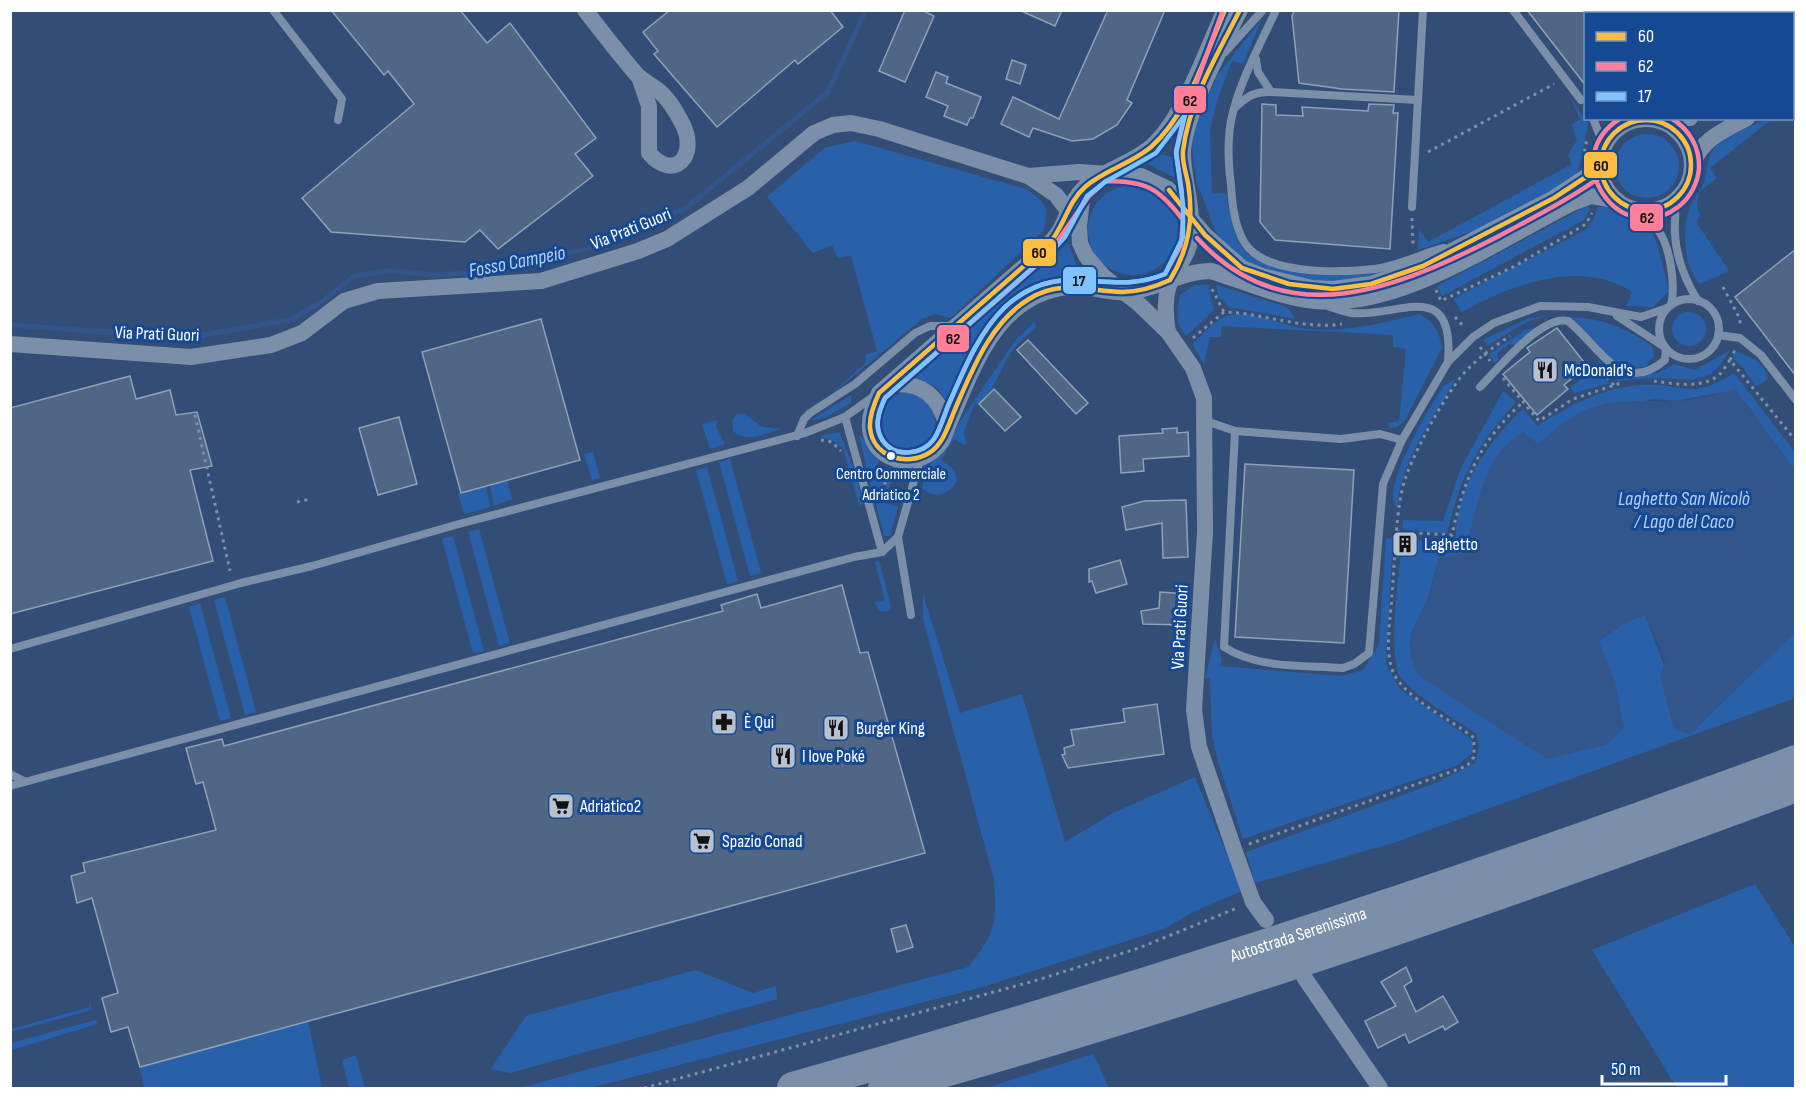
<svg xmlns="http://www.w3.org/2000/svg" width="1806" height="1099" viewBox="0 0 1806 1099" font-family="'Sofia Sans Condensed',sans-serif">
<rect width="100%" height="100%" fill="#334e76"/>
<g fill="#2960aa">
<path d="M1262 19 1243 64 1232 61 1217 101 1210 130 1212 194 1226 193C1230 213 1232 234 1244 250 1250 259 1266 265 1276 267 1320 280 1359 276 1404 268L1346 283 1287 278 1246 263 1226 247 1215 230 1196 180 1192 146 1195 128 1217 76Z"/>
<path d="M1570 97 1588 124 1577 177 1488 226 1418 250 1419 230 1428 242 1572 164 1568 155 1577 140 1572 125 1580 119Z"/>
<path d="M1772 119 1710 168 1717 178 1699 192 1697 205 1700 215 1696 222 1729 271 1700 284C1684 269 1682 231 1689 210 1692 200 1700 192 1704 182 1708 170 1706 157 1715 147 1723 138 1759 121 1772 119Z"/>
<circle cx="1647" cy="166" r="32"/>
<path d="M855 141 1026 189C1046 203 1049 205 1044 230L951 318 935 314 922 319 826 399 866 362 865 355 877 351 851 256 838 258 832 245 813 253 767 197 824 148Z"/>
<path d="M1160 154 1175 158 1177 179 1148 164Z"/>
<circle cx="1133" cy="230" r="45"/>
<path d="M1587 206 1590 208 1584 220 1442 296 1437 286Z"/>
<path d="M1598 207H1606L1652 233 1657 243 1669 291 1653 307 1626 306 1632 292C1580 258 1511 285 1462 312L1453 299 1585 230 1593 221Z"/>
<path d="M1068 243 1081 275C989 288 984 327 948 403L936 387 912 377Z"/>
<path d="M1195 285H1208L1214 310 1186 336C1175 324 1177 311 1180 295Z"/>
<path d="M1216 285 1287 307 1296 319 1229 307 1218 296Z"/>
<circle cx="1689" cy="329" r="17"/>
<path d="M1419 314C1434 323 1439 330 1442 348L1405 420 1397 427 1390 428 1388 423 1399 421 1406 349 1393 347V335L1222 326 1221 337H1210L1204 364 1192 344C1201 336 1212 323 1224 317 1246 307 1278 324 1300 328 1339 334 1381 324 1419 314Z"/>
<path d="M1550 315 1527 322 1488 345 1483 340 1529 318Z"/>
<path d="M1568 317C1598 317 1628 328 1652 346L1654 356 1645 367C1611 371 1590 339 1568 317Z"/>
<path d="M1034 322 1036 327C1028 335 1018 342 1012 351 998 372 998 385 979 404L975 403 964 432 966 446 954 439 941 460 954 470 957 480C950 494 936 500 923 489V475L1015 341Z"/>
<path d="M1537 327 1516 345 1509 344 1497 353 1498 360 1495 363 1489 354 1525 330Z"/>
<path d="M1572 329C1593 352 1608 383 1643 376 1655 374 1664 371 1674 364L1695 370 1729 351C1711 387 1689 379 1656 378 1643 378 1630 380 1618 381L1607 372Z"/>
<path d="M1734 352C1750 355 1764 362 1768 379L1756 387 1744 369 1733 358Z"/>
<path d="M1595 368 1610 383 1575 393 1570 388Z"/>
<path d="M1734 373 1795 452V471L1745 402 1724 392 1675 401 1652 399 1561 425 1538 444 1487 476 1464 553 1466 561 1437 565 1427 600 1410 636 1604 658 1599 641 1626 622 1645 615 1690 734 1795 632V698L1396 842 1255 883 1246 852 1438 782 1475 763 1479 748 1476 733C1452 717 1420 700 1401 678 1387 659 1399 575 1401 549H1409V540L1455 542C1457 486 1484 447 1523 409L1538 426C1570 405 1602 388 1641 385 1686 382 1689 402 1734 373Z"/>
<path d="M1455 380C1432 420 1401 461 1397 507 1379 490 1431 406 1443 386Z"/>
<path d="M1503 391 1516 402C1477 445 1460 477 1447 534L1402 529 1403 520 1443 521 1460 470Z"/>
<circle cx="906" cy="422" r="29"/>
<path d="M851 395V403L824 418 810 421Z"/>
<path d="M744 414 762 427 781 429C766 433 746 444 733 431L732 421 737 414Z"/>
<path d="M717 420 716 427 725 444 710 449 702 424Z"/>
<path d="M839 432 856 474 863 504 859 505 843 448 836 442 819 436Z"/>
<path d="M859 434 880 459 876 468 886 474 878 500 874 501Z"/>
<path d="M593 452 600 478 592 480 584 454Z"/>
<path d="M730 459 761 573 750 576 719 462Z"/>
<path d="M893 466 899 469 890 485 885 503 898 507 890 536H884L876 504 881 503Z"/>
<path d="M707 467 738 581 727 584 696 470Z"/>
<path d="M507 480 512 499 494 506 490 485Z"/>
<path d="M486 486 490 507 464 514 458 493Z"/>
<path d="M479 529 510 643 499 646 468 532Z"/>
<path d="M453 536 484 651 473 653 442 539Z"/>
<path d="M1386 538 1393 539 1386 664 1400 689 1471 739 1474 744 1471 754 1456 766 1243 839 1218 762 1212 735 1210 679 1205 678 1215 639 1222 659 1220 666 1341 676 1363 670 1379 645Z"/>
<path d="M879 560 891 607 888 611 881 612 874 603 885 600 875 562Z"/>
<path d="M923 594 960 713 1022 694 1065 842 1115 812 1195 777 1242 891 1195 911 1164 929 979 988 590 1088H519L968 967C995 935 997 922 994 880L923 619Z"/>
<path d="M225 597 256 712 245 715 214 600Z"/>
<path d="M200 603 231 718 220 721 189 607Z"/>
<path d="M1755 884 1795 947V1088H1677L1592 950Z"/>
<path d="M696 970 753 993 776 986 777 999 510 1073 491 1069 526 1016Z"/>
<path d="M89 996 92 1010 11 1032V1029L90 1007Z"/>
<path d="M96 1020 97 1024 11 1050V1043Z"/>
<path d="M308 1021 322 1088H144L140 1067Z"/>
<path d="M1093 1053 1109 1088H986L1093 1054Z"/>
<path d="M355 1055 357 1060 365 1088H349L342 1060Z"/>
</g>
<path fill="#32568c" d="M1735 389 1795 471V632L1690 734 1674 730 1660 676 1665 661 1645 615 1626 622 1599 641 1615 681 1624 728 1606 745 1547 759 1419 676C1401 643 1412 634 1426 602 1432 588 1435 572 1439 557L1464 553C1475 522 1479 475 1501 450 1507 443 1516 437 1523 432L1538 444C1553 431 1569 417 1588 409 1616 398 1647 402 1676 401 1696 400 1716 395 1735 389Z"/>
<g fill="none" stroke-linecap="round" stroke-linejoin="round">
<path stroke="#32568c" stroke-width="5" d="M10 325 187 338 293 319 323 301 354 276 389 271 437 275 485 272 590 248 686 208 828 92 866 10"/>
</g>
<g fill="#506685" stroke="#90a0b7" stroke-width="1.5">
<path d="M331 10H460L487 43 510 23 596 138 575 154 593 176 498 249 480 230 465 242 331 232 302 198 414 104 388 71 384 75Z"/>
<path d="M670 10H830L843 27 798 64 795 60 717 127 654 54 658 51 643 32Z"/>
<path d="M905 10H922L934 16 905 82 879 71Z"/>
<path d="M1019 10H1062L1055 26Z"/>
<path d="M1108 10H1165L1127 100 1132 103 1117 125 1093 139 1072 141 1033 128 1029 137 1001 124 1013 97 1059 119Z"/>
<path d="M1295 10H1399L1394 92 1342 89 1299 83 1292 16Z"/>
<path d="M1527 10H1586V86Z"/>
<path d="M1012 60 1026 65 1020 84 1006 79Z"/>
<path d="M936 72 948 77 946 83 981 97 973 118H970L967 125 944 116 948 106 926 97Z"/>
<path d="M1262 104 1276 105V115L1303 116 1302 107 1368 111 1369 104 1394 105 1393 113H1398L1390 249 1275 240 1260 222Z"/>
<path d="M1796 249V376L1735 297Z"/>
<path d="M541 319 580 460 461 493 422 352Z"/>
<path d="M1557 328 1587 366 1564 385 1568 389 1537 415 1503 374 1530 352 1527 348Z"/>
<path d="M1028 340 1088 403 1076 414 1017 350Z"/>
<path d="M130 376 136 399 170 390 176 415 197 412 212 466 190 470 213 561 10 614V408Z"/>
<path d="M994 389 1021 417 1005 431 979 404Z"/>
<path d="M399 417 417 484 378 495 359 428Z"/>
<path d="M1177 428V433L1188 432 1189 456 1143 459 1144 471 1121 473 1119 436 1163 433 1162 429Z"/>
<path d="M1245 464 1354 470 1344 643 1235 637Z"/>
<path d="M1186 500 1188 557 1163 558 1162 523 1126 530 1122 507 1144 501Z"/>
<path d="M1120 560 1127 584 1096 593 1092 581 1089 582V569Z"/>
<path d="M842 585 860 653 868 652 925 853 140 1067 128 1027 111 1032 102 998 118 993 92 898 77 903 71 876 85 872 83 863 216 830 203 782 196 784 186 748 222 739 224 746 723 611 721 605 757 594 761 608Z"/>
<path d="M1160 592 1188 594 1185 625 1143 624 1141 611 1159 608Z"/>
<path d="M1157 704 1164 754 1068 768 1062 755 1065 754 1064 748 1074 745 1071 730 1125 722 1123 709Z"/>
<path d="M906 925 913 947 897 952 891 929Z"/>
<path d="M1406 967 1412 981 1404 986 1416 1012 1443 996 1458 1022 1445 1030 1443 1026 1409 1043 1405 1034 1378 1048 1365 1021 1396 1006 1381 982Z"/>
</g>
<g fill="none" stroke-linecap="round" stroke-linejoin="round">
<g stroke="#7b8fa9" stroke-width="3" stroke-dasharray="3 4.5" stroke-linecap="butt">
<path d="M1792 33 1796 31"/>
<path d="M1428 152 1554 84"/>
<path d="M1583 159 1587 139"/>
<path d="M1412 218 1413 245"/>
<path d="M1723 287 1740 319V327"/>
<path d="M1212 289 1224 312"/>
<path d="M1436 290 1441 301 1515 266 1586 224 1592 213"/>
<path d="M1455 317 1465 328"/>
<path d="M1193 338 1224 312C1264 313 1302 330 1342 324"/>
<path d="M1480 347 1490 361"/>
<path d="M1730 360 1736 348"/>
<path d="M1607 377 1614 385"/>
<path d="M1503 378 1539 421 1573 399 1621 383"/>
<path d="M1654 381C1674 384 1702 389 1719 375 1723 371 1727 364 1730 360L1796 441"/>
<path d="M195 415 230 571"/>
<path d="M821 440 832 442 841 451"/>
<path d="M880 499 888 474"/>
<path d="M297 502 306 500 309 505"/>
<path d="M1397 532 1452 535C1464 479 1479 442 1522 403"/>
<path d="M1249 844 1467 766 1474 757V738C1451 719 1405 699 1393 672 1384 650 1391 618 1392 594 1395 560 1395 524 1402 490 1408 461 1445 395 1464 373 1478 358 1493 347 1510 336"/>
<path d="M644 1088 1034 981 1139 948 1237 908"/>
</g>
<g stroke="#7b8fa9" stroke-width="8">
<path d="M273 10 342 99 338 120"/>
<path d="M1276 10C1261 43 1242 77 1233 112 1227 134 1228 162 1231 185 1232 205 1236 240 1254 253 1281 274 1341 273 1374 269 1399 266 1420 254 1444 248"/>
<path d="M1513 10 1581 100"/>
<path d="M1690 10 1692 14"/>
<path d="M1767 10 1769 14"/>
<path d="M1225 52 1263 10"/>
<path d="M1271 92 1418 100"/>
<path d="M1236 107C1247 96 1256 91 1271 92L1258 72 1256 59"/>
<path d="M1593 118 1604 147"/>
<path d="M1613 118 1630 122"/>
<path d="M1674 201C1677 213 1674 222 1675 234 1676 257 1686 282 1698 301"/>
<path d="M1412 207 1423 10"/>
<path d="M1636 209C1643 215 1651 221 1657 229 1670 244 1676 286 1671 305"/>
<circle cx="1689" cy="329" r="30"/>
<path d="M1330 307C1337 309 1345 312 1352 313 1397 318 1455 275 1448 362"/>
<path d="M1718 335 1740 338 1761 355 1796 400"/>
<path d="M1480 387C1498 369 1542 314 1568 321 1598 344 1621 398 1665 360L1666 348 1617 316"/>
<path d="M845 417 882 552 898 537 920 460"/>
<path d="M1206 421 1235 431 1341 439 1380 434 1402 440"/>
<path d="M1235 431 1224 647C1258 669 1303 665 1343 668L1354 664 1369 653 1383 484 1402 440 1448 362 1473 337 1494 323 1540 306 1588 307 1641 317 1667 308"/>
<path d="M797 436 804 419 810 413 855 384 915 333 930 326H953"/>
<path d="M898 537 911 615"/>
<path d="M10 649 241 583 312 566 459 524 805 433 845 417 874 396"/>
<path d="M10 774 24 781"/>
<path d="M10 786 854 557 882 552"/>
</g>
<g stroke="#7b8fa9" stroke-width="16">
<path d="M585 10C602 32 619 54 637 75 643 81 652 85 659 91 669 99 677 113 683 125 698 156 674 182 649 153V106L639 77"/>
<path d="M1225 10C1206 50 1183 120 1151 147 1131 164 1105 169 1085 187 1073 198 1069 212 1062 226 1058 236 1050 243 1042 251L879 393C873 405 867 420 871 434 881 471 937 469 947 428 973 370 994 295 1068 287 1088 284 1107 294 1127 292 1156 290 1181 271 1211 271 1243 281 1274 295 1307 300 1394 314 1496 241 1572 203L1591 196 1618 201"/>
<path d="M1792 68 1796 66"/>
<path d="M1792 94 1796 92"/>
<circle cx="1646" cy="165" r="46"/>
<path d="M1658 120 1690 118"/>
<path d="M1693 164C1702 138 1724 131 1747 118"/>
<path d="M1028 176 1056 195 1068 211"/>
<path d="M1083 191 1079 226 1080 243 1086 256 1103 276 1139 304 1168 332 1193 368 1204 398 1205 532 1194 710 1199 747 1234 849 1253 902 1266 920"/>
<path d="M1168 332C1165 316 1164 293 1172 278 1177 267 1186 257 1189 246 1196 214 1184 186 1183 155 1182 119 1223 44 1240 10"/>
<path d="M10 344 191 357 271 345 302 333 344 301 378 291 541 281 638 251 667 239 748 188 814 133 833 125 851 123 879 129 1028 176 1079 172 1141 176 1168 189 1182 202 1192 220 1205 235 1242 268 1262 276 1312 288 1333 289 1371 284 1423 266 1554 198 1601 167"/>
<path d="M889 385C922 380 940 397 947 428"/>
<path d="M1304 977 1380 1088"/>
</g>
<g stroke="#7c8fa9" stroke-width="32">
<path id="s1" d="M793 1088C1132 992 1466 884 1796 761"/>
<path d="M884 1088C1192 1003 1495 898 1796 786"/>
</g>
<defs>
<g id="bus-1">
<path d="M1225 10C1205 55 1189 113 1151 147 1131 164 1104 170 1085 187 1067 203 1064 228 1048 245L879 393C874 404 869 416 870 428 873 457 906 467 929 453 944 444 949 423 956 407 973 368 991 322 1029 299 1061 279 1088 291 1122 292 1138 292 1155 287 1170 280 1189 249 1194 219 1188 183 1186 173 1182 162 1183 151 1189 101 1217 55 1240 10"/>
<circle cx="1646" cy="165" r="45"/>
<path d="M1169 190 1205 235 1242 268 1289 284 1333 289 1371 284 1423 266 1554 198 1601 167"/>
</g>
<g id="bus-2">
<path d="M1621 118C1555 158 1620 251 1678 207 1690 198 1698 183 1699 168 1700 147 1689 129 1671 118"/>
<path d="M1106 181C1146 181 1159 188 1183 220L1181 245 1165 274C1105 299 1062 255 1005 307 978 333 963 372 948 406 944 416 940 430 934 439 922 455 895 458 883 441 873 427 879 411 885 398L1047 256 1089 196Z"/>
<path d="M1182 193 1176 151 1184 117 1223 10"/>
<path d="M1197 238C1287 337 1400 287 1499 236 1536 216 1572 198 1606 173"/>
</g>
<path id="bus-3" d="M1185 115 1176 153 1183 204V237L1165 274C1105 299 1062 255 1005 307 978 333 963 372 948 406 944 416 940 430 934 439 922 455 895 458 883 441 873 427 879 411 885 398L1053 250 1065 237 1087 196 1105 182 1156 153Z"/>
</defs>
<use href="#bus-1" stroke="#164993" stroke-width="9"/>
<use href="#bus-2" stroke="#164993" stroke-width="9"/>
<use href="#bus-3" stroke="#164993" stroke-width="9"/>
<use href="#bus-1" stroke="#fbbe40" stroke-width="4.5"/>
<use href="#bus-2" stroke="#ff8098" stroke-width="4.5"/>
<use href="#bus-3" stroke="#80c4ff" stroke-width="4.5"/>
</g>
<defs>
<symbol id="restaurant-square" viewBox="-11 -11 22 22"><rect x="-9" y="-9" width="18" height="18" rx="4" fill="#b8c1cf" stroke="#164993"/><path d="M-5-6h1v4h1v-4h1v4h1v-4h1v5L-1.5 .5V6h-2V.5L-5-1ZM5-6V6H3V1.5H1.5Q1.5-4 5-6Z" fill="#111"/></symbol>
<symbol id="building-square" viewBox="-11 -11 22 22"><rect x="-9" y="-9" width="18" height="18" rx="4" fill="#b8c1cf" stroke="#164993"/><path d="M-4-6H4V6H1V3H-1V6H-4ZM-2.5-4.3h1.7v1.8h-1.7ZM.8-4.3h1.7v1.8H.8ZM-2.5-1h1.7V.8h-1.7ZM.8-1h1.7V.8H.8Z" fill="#111"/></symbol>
<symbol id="pharmacy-square" viewBox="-11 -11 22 22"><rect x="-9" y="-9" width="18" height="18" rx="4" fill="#b8c1cf" stroke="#164993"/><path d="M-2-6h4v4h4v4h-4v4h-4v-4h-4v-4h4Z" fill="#111"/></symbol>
<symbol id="supermarket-square" viewBox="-11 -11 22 22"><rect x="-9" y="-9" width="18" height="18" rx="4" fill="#b8c1cf" stroke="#164993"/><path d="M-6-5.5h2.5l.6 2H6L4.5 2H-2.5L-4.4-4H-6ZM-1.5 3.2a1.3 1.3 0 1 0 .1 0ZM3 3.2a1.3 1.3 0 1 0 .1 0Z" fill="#111"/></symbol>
</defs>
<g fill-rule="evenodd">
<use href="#restaurant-square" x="1530" y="355" width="30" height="30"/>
<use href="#building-square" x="1390" y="529" width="30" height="30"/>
<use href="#pharmacy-square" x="709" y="707" width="30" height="30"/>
<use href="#restaurant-square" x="821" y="713" width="30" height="30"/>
<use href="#restaurant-square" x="768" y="741" width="30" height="30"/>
<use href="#supermarket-square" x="546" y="791" width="30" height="30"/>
<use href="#supermarket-square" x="687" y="826" width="30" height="30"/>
</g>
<circle fill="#fff" stroke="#164993" stroke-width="2" cx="891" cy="456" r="5"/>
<g text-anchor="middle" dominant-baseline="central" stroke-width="6" stroke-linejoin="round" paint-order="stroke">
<g font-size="16" fill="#fff" stroke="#164993">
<text x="891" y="474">Centro Commerciale<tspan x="891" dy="21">Adriatico 2</tspan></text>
</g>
<g font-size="18" fill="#fff" stroke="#164993">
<text transform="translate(631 229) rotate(-22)">Via Prati Guori</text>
<text transform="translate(157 334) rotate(2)">Via Prati Guori</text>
<text transform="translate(1180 627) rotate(-87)">Via Prati Guori</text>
<text stroke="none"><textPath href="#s1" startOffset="528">Autostrada Serenissima</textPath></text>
</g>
<g font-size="18" fill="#fff" stroke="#164993" text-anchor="start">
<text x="1564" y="370">McDonald's</text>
<text x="1424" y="544">Laghetto</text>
<text x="744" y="722">È Qui</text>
<text x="856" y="728">Burger King</text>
<text x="802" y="756">I love Poké</text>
<text x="580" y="806">Adriatico2</text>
<text x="722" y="841">Spazio Conad</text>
</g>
<g font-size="20" font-style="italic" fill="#b1d0f8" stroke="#164993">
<text transform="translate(517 262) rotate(-11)">Fosso Campeio</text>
<text x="1684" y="499">Laghetto San Nicolò<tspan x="1684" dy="23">/ Lago del Caco</tspan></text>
</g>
</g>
<g stroke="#164993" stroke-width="2">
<rect x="1173" y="85" width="34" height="29" rx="6" fill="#ff8098"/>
<rect x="1583" y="151" width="35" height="28" rx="6" fill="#fbbe40"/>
<rect x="1629" y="203" width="35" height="29" rx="6" fill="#ff8098"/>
<rect x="1022" y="238" width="35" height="29" rx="6" fill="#fbbe40"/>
<rect x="1062" y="266" width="35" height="29" rx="6" fill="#80c4ff"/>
<rect x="936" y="324" width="34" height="29" rx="6" fill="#ff8098"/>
</g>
<g font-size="16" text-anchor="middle" font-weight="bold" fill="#111">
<text x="1190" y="106">62</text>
<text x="1601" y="171">60</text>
<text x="1647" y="223">62</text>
<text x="1039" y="258">60</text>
<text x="1079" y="286">17</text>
<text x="953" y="344">62</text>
</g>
<rect width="1806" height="1099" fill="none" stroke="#ffffff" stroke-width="24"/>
<rect x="1584" y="12" width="210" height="108" fill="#164993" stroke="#7392be" stroke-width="1.5"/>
<rect x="1596" y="32" width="30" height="9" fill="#fbbe40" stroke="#7392be" stroke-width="1.5"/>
<text x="1638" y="42" font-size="18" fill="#ffffff">60</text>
<rect x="1596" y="62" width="30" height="9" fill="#ff8098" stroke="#7392be" stroke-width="1.5"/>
<text x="1638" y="72" font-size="18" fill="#ffffff">62</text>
<rect x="1596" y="92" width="30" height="9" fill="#80c4ff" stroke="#7392be" stroke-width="1.5"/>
<text x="1638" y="102" font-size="18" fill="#ffffff">17</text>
<path d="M1602 1075v9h124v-9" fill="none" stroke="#ffffff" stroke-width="3"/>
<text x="1611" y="1075" font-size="18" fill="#ffffff" stroke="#164993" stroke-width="4.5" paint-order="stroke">50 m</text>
</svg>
